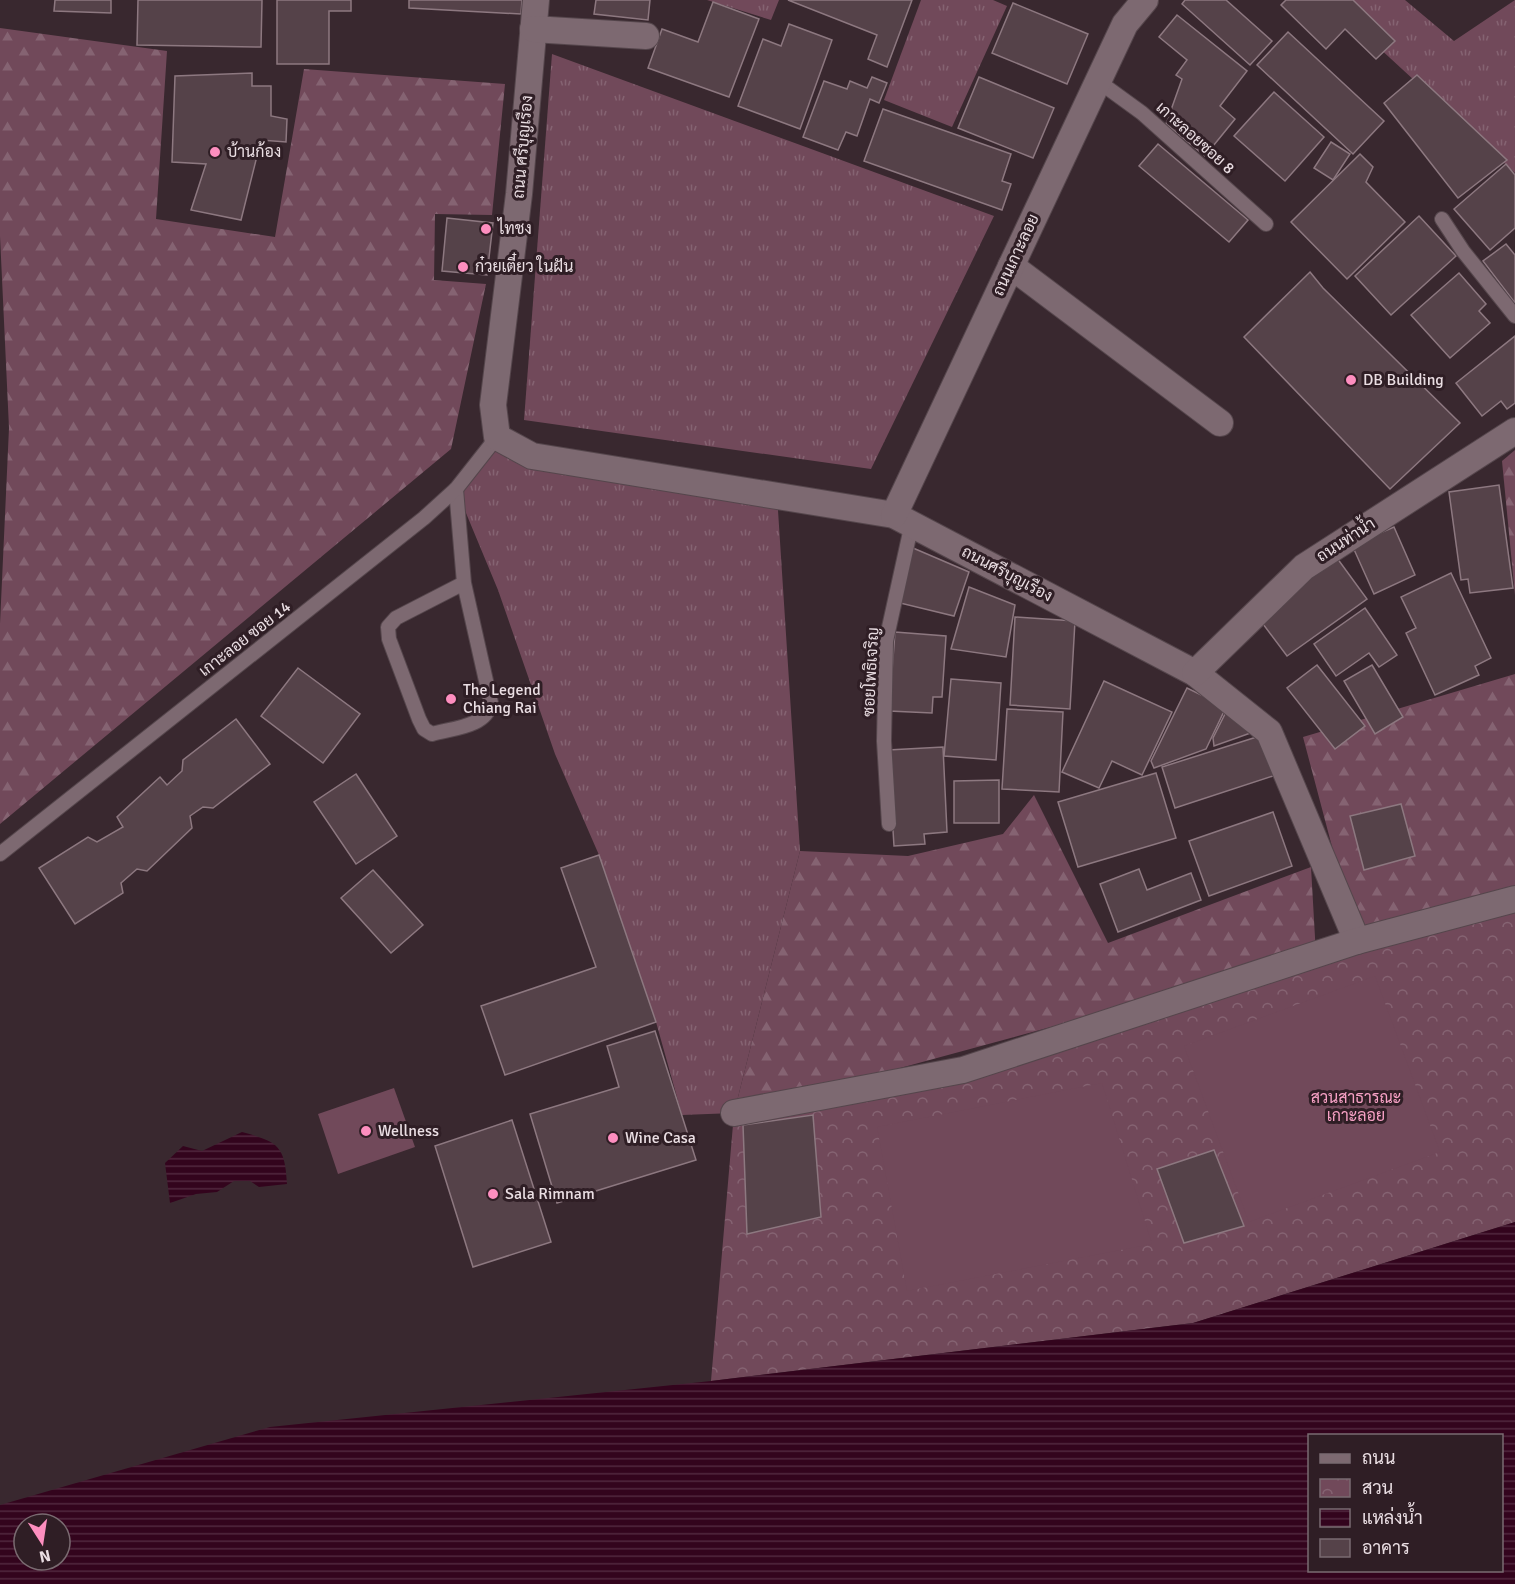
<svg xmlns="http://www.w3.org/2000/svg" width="1515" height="1584" viewBox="0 0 1515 1584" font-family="Signika,Sarabun,sans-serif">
<defs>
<pattern id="grass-tufts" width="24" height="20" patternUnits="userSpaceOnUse" patternTransform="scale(1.5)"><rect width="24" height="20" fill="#71495a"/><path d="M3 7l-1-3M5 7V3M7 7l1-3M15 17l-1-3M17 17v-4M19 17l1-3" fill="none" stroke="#856372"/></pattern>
<pattern id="forest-firs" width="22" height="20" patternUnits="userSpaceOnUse" patternTransform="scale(1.5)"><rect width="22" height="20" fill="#71495a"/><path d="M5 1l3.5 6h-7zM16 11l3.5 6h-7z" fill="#856372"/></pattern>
<pattern id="park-crowns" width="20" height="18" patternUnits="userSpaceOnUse" patternTransform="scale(1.5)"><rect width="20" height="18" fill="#71495a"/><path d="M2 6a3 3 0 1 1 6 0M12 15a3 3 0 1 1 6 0" fill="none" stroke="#856372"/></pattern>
<pattern id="water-rules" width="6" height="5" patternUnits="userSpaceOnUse" patternTransform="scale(1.5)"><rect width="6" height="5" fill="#33041d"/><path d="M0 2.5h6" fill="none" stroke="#51283e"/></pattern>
</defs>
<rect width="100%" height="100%" fill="#39282f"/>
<g fill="url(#grass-tufts)">
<path d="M707 0H779L771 20Z"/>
<path d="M921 0H993L1007 6 952 127 884 100Z"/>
<path d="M1327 0H1405L1454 41 1515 0V173Z"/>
<path d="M552 54 994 216 871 469 524 420Z"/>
<path d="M497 437 777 495 800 851 734 1113 682 1115 656 1022 599 855 555 754 498 590 456 489Z"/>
</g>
<g fill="url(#forest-firs)" fill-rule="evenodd">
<path d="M0 28 167 51 156 219 275 237 304 69 505 84 492 215 435 214 434 280 486 284 451 449 0 824V624L9 428 0 236Z"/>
<path d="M1515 450V595L1502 461Z"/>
<path d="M1515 674V899L1357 941 1303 737ZM1401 804 1415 856 1364 870 1350 816Z"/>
<path d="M1034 795 1108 943 1311 867 1316 955 734 1113 800 851 908 856 1003 834Z"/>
</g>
<path fill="url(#park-crowns)" d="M1515 899V1222L1193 1323 711 1381 734 1113 963 1070Z"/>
<g fill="#71495a">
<path d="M1375 976 1440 1152 1249 1222 1184 1046Z"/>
<path d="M1102 1083 1152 1244 907 1291 877 1127Z"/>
<path d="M394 1088 415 1147 338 1174 318 1114Z"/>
</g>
<g fill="url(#water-rules)" fill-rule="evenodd">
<path d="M242 1132C278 1142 285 1145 287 1184L259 1187 250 1181H234L217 1192 196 1194 170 1203 165 1163 183 1146 202 1151Z"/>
<path d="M1515 1222V1584H0V1505L270 1427 711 1381 1193 1323ZM1310 1436H1502V1570H1310ZM24 1524H60V1560H24Z"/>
</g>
<g fill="#554249" stroke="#8d7880" stroke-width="1.5">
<path d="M55 0H111V13L54 11Z"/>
<path d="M138 0H262L261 47 137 45Z"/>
<path d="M277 0H351V11H329V64H277Z"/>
<path d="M409 0H522L521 14 409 8Z"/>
<path d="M596 0H650L648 20 594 14Z"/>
<path d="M788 0H912L887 67 868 59 877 35Z"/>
<path d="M1185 0H1226L1272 41 1250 65 1182 4Z"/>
<path d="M1286 0H1353L1395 41 1376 59 1345 29 1326 49 1281 5Z"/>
<path d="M713 2 759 19 729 97 648 68 662 29 698 42Z"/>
<path d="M1013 3 1088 34 1067 84 992 53Z"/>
<path d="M1177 15 1247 71 1220 106 1235 119 1205 156 1166 124 1182 79 1176 75 1187 60 1159 37Z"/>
<path d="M789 24 832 40 800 129 738 106 763 39 781 46Z"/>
<path d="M1288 32 1384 121 1353 154 1257 65Z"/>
<path d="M252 73V86H271V116L287 119 286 142 261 140 241 220 191 210 206 164 172 162 175 76Z"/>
<path d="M1417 75 1507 160 1458 198 1384 103Z"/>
<path d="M872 77 887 83 879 103 870 99 857 136 846 132 838 150 803 137 824 81 847 89 850 81 867 88Z"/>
<path d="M979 77 1054 108 1033 158 958 128Z"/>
<path d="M1274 92 1324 137 1285 181 1234 136Z"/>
<path d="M883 109 1011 154 1002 181 1011 184 1002 210 864 161Z"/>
<path d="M1331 142 1350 154 1333 180 1314 168Z"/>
<path d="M1158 144 1248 220 1229 242 1139 166Z"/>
<path d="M1360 154 1373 167 1366 182 1405 222 1347 279 1291 222Z"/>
<path d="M1506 164 1515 175V228L1490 250 1454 209Z"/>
<path d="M1419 216 1456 256 1391 315 1355 276Z"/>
<path d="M447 218 493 223 487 275 442 271Z"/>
<path d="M1506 244 1515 255V303L1483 261Z"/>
<path d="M1310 272 1323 288 1460 423 1390 489 1244 337Z"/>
<path d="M1459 273 1486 304 1479 311 1490 323 1450 358 1411 315Z"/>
<path d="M1515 336V403L1507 409 1501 401 1482 416 1456 383Z"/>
<path d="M1499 485 1513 588 1470 593 1468 579 1461 580 1449 492Z"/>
<path d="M1394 527 1415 575 1374 594 1352 545Z"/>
<path d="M913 548 969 572 954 616 900 603Z"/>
<path d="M1337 558 1367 599 1287 656 1257 616Z"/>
<path d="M1451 573 1491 658 1475 666 1479 675 1435 695 1406 633 1416 628 1401 597Z"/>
<path d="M969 587 1015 605 1006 657 951 649Z"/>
<path d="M1365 608 1397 655 1379 667 1369 653 1336 676 1314 644Z"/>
<path d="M1015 617 1075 621 1070 709 1010 705Z"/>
<path d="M895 632 946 636 942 697H933L932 713 889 711Z"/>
<path d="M1317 665 1365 726 1335 749 1287 688Z"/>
<path d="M1372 665 1403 717 1375 734 1344 681Z"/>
<path d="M298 668 360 714 323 763 261 716Z"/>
<path d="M951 679 1001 683 996 760 944 756Z"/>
<path d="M1104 681 1172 712 1142 775 1112 761 1099 788 1062 772Z"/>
<path d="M1187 688 1226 707 1206 749 1154 768 1151 761Z"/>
<path d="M1228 708 1259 730 1214 746 1213 738Z"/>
<path d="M1007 709 1063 712 1059 792 1002 789Z"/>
<path d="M236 719 270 764 213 808 203 807 190 816 192 828 147 871 137 869 121 883 123 893 75 924 39 868 88 837 97 842 123 827 117 817 160 777 167 785 182 771 183 760Z"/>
<path d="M1263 735 1276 775 1175 808 1162 767Z"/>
<path d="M943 747 947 832 924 834 925 844 894 846 888 750Z"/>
<path d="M1156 773 1176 838 1078 867 1058 802Z"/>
<path d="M356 774 397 836 356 864 314 802Z"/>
<path d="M999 780V823H954V781Z"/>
<path d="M1401 804 1415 856 1364 870 1350 816Z"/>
<path d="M1273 812 1292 866 1209 896 1189 841Z"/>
<path d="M599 855 656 1022 505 1075 481 1006 596 967 561 868Z"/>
<path d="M1139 869 1147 890 1191 873 1201 900 1118 932 1100 884Z"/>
<path d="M373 870 423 925 391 953 341 898Z"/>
<path d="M655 1031 696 1160 557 1203 530 1114 619 1087 607 1046Z"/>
<path d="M813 1115 821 1217 747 1234 743 1125Z"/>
<path d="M512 1120 551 1242 473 1267 435 1146Z"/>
<path d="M1214 1150 1244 1226 1184 1243 1157 1169Z"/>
</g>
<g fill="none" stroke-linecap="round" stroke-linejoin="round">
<defs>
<g id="lane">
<path d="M1098 81 1142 113 1266 224"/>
<path d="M1442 219 1463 251 1515 316"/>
<path d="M456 489 464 583 491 703C486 727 453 728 432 734L424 729 419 719 389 639 388 627 396 618 464 583"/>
<path d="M889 824 884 741 886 641 912 523"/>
<path d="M0 854 424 518 456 489 497 437"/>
</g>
<g id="street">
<path d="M536 0 519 194 493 405 497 437 532 456 894 515 1195 673 1269 732 1357 941"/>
<path d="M533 29 646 36"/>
<path d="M1011 266 1220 423"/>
<path d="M894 515 1125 24 1145 0"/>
<path d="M1195 673 1304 567 1515 431"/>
<path d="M734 1113 963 1070 1357 941 1515 899"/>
</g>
</defs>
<use href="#lane" stroke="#55464c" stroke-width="16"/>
<use href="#street" stroke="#55464c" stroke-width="28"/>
<use href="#lane" stroke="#7d6971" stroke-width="14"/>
<use href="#street" stroke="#7d6971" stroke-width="26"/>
</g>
<g fill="#fd8ebf" stroke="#2f1e25" stroke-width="2">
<circle cx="215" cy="152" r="6"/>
<circle cx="486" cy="229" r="6"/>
<circle cx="463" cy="267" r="6"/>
<circle cx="1351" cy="380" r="6"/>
<circle cx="451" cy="699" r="6"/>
<circle cx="366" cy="1131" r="6"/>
<circle cx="613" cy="1138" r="6"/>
<circle cx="493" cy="1194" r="6"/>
</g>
<g text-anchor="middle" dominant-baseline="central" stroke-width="6" stroke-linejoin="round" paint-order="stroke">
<g font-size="16" fill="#eadee3" stroke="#2f1e25">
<text transform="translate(1195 138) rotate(42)">เกาะลอยซอย 8</text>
<text transform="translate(523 147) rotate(-85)">ถนน ศรีบุญเรือง</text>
<text transform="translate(1016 255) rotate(-65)">ถนนเกาะลอย</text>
<text transform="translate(1346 540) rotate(-33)">ถนนท่าน้ำ</text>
<text transform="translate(1007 574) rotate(28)">ถนนศรีบุญเรือง</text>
<text transform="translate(245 639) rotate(-38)">เกาะลอย ซอย 14</text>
<text transform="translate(871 672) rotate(-87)">ซอยโพธิเจริญ</text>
</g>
<g font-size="16" fill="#eadee3" stroke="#2f1e25" text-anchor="start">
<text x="227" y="152">บ้านก้อง</text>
<text x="498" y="229">ไทชง</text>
<text x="475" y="267">ก๋วยเตี๋ยว ในฝัน</text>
<text x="1363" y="380">DB Building</text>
<text x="463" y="690">The Legend<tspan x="463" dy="18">Chiang Rai</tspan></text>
<text x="378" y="1131">Wellness</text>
<text x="625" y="1138">Wine Casa</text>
<text x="505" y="1194">Sala Rimnam</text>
</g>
<g font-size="16" fill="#f7a1c5" stroke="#2f1e25">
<text x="1356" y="1098">สวนสาธารณะ<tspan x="1356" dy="18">เกาะลอย</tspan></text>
</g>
</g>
<rect x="1308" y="1434" width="195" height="138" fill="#2f1e25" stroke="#7a6b71" stroke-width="1.5"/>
<rect x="1320" y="1454" width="30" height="9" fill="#7d6971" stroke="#7a6b71" stroke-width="1.5"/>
<text x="1362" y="1464" font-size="18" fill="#eadee3">ถนน</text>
<rect x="1320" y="1479" width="30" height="18" fill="url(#park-crowns)" stroke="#7a6b71" stroke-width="1.5"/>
<text x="1362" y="1494" font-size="18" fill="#eadee3">สวน</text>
<rect x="1320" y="1509" width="30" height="18" fill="url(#water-rules)" stroke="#7a6b71" stroke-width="1.5"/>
<text x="1362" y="1524" font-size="18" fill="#eadee3">แหล่งน้ำ</text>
<rect x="1320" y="1539" width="30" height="18" fill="#554249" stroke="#7a6b71" stroke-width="1.5"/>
<text x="1362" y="1554" font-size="18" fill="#eadee3">อาคาร</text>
<g transform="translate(42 1542) rotate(168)"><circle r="28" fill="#2f1e25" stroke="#7a6b71" stroke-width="1.5"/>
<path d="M0-4.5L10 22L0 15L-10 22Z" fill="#fd8ebf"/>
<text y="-9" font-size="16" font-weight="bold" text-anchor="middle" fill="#eadee3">N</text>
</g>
</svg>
